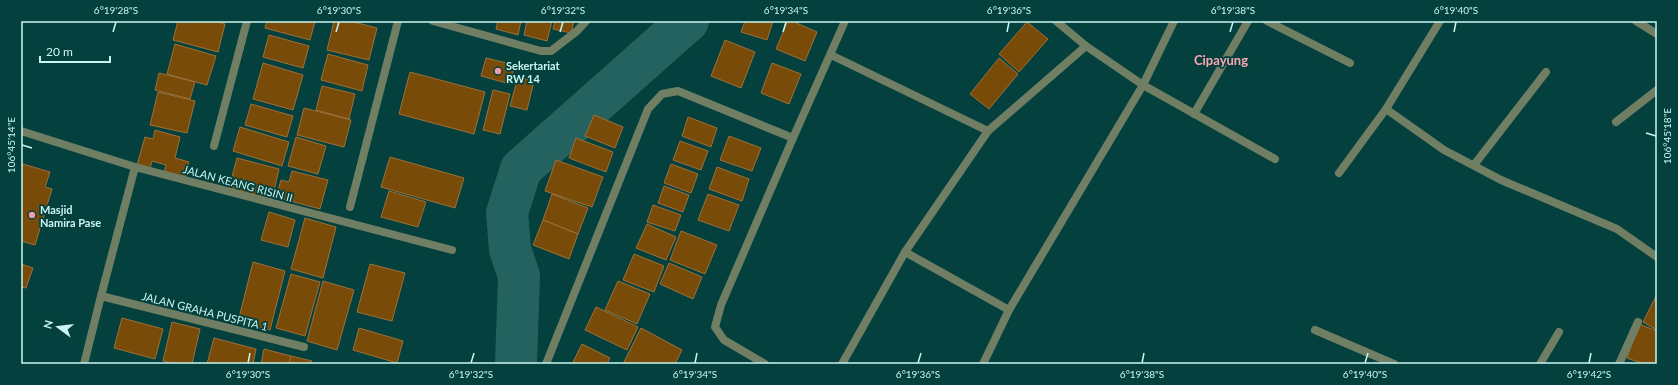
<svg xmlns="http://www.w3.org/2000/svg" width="1678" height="385" viewBox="0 0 1678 385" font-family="Lato,sans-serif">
<rect width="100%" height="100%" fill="#04403d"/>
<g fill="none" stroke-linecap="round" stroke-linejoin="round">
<path stroke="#23625e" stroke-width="42" d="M516 364 519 276 510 249 507 213 521 169 688 21"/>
</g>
<g fill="#784b08" stroke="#9f7038">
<path d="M178 21H215L225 24 218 52 173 40Z"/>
<path d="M267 21H315L310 40 265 28Z"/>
<path d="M334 21H350L377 28 369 60 327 50Z"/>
<path d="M498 21H521L518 35 496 29Z"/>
<path d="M527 21H552L547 41 524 35Z"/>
<path d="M555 21H574L571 33 553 29Z"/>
<path d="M745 21H773L767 40 741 32Z"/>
<path d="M788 21H792L817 32 805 61 776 49Z"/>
<path d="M1027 22 1048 39 1019 72 999 54Z"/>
<path d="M269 35 309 46 303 68 263 57Z"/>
<path d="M725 40 755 52 741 88 711 76Z"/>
<path d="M175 44 216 56 207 85 167 74Z"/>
<path d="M328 54 368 65 362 91 321 80Z"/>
<path d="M486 58 515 65 510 84 481 76Z"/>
<path d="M999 58 1018 74 989 109 970 94Z"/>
<path d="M263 63 303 75 293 110 253 99Z"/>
<path d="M772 63 801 74 789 104 761 93Z"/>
<path d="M410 72 485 92 474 134 399 114Z"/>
<path d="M159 73 195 82 190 99 155 90Z"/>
<path d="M518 77 534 81 527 110 510 106Z"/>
<path d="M322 86 355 94 349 119 316 110Z"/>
<path d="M493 90 510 94 500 134 483 130Z"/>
<path d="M158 92 195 101 187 133 150 125Z"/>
<path d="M251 104 293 116 287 137 245 125Z"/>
<path d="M304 108 351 120 344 147 297 135Z"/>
<path d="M594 115 623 127 615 148 585 136Z"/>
<path d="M688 117 717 128 711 147 682 136Z"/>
<path d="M240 127 289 142 282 166 233 151Z"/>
<path d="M155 130 180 137 175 158 189 162 185 178 164 173 166 165 152 161 150 168 137 165 145 137 153 139Z"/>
<path d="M729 136 761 148 752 171 720 160Z"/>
<path d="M296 137 326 146 318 174 288 166Z"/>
<path d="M576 138 613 152 606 172 569 158Z"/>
<path d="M680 141 708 151 701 170 673 160Z"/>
<path d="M390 157 464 178 455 208 381 187Z"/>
<path d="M237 158 279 169 272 199 229 188Z"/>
<path d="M556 160 603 177 592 207 545 191Z"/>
<path d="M23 164 50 172 45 187 52 189 35 245 21 241V170Z"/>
<path d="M671 164 698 174 691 193 664 183Z"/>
<path d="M717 167 749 179 742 201 709 189Z"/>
<path d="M292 171 328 180 320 209 276 197 281 180 289 182Z"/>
<path d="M664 186 689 195 683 212 658 203Z"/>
<path d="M389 191 426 202 418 227 381 217Z"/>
<path d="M552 194 588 208 578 234 543 220Z"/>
<path d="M708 194 739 205 729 231 698 220Z"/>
<path d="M653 205 681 215 675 231 647 222Z"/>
<path d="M269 212 295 220 288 247 261 240Z"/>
<path d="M305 218 336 227 323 278 291 269Z"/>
<path d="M543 220 578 234 569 259 533 245Z"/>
<path d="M647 224 676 237 666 260 636 248Z"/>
<path d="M681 231 717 245 705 274 670 260Z"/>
<path d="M634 254 664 266 654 292 623 280Z"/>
<path d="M253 262 285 271 270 330 238 322Z"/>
<path d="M669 263 702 277 693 299 660 284Z"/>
<path d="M21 264 33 268 26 288 21 287Z"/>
<path d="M370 264 405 273 392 321 357 312Z"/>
<path d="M291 274 320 282 305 336 276 328Z"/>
<path d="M323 281 354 290 337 350 307 341Z"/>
<path d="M618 281 650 294 637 324 605 310Z"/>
<path d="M1657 294V330L1643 322Z"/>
<path d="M596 307 638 327 627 350 585 330Z"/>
<path d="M122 318 163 329 155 359 114 348Z"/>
<path d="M172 322 200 329 192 364H176L163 361Z"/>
<path d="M1639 324 1657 331V364H1644L1627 358Z"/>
<path d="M359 328 403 341 397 363 353 350Z"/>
<path d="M641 328 682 350 675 364H623Z"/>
<path d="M214 338 256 349 253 364H207Z"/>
<path d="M582 344 610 358 607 364H572Z"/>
<path d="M264 349 291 356 289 364H261Z"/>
<path d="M291 356 312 361 311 364H289Z"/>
</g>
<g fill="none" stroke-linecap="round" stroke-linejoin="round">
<path stroke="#707e63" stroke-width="8" d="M1619 364 1638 322"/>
<g stroke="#707e63" stroke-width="8">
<path d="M433 21 541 51H551L577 31 586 21"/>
<path d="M1056 21 1086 46 1143 85 1275 159"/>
<path d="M1267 21 1350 63"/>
<path d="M1636 21 1657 34"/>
<path d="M831 55 988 131 905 252 842 364"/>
<path d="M1386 109 1444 150 1501 180 1617 229 1657 257"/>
<path d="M1194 114 1248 21"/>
<path d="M1616 122 1657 90"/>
<path d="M21 131 135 167 452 250"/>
<path d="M988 131 1086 46"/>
<path d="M214 146 247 21"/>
<path d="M1474 165 1546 72"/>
<path d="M1339 173 1386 109 1440 21"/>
<path d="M350 207 398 21"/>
<path d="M905 252 1009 310"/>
<path d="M101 296 304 347"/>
<path d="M1315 330 1394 364"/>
<path d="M84 364 101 296 135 167"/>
<path d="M546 364 648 109 662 94 678 91 793 138"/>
<path d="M765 364 724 340 715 327 721 305 793 138 845 21"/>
<path d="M983 364 1009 310 1143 85 1174 21"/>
<path d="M1540 364 1559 332"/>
</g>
</g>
<path fill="none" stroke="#c9f6f2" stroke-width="1.5" d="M113 32 116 22M336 32 339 22M560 32 563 22M783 32 786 22M1007 32 1009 22M1230 32 1233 22M1454 32 1456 22M1646 133 1656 136M22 145 32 148M248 363 250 353M471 363 474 353M695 363 697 353M918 363 921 353M1142 363 1144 353M1365 363 1368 353M1589 363 1591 353"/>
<g fill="#f39aa9" stroke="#04403d" stroke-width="1.5">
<circle cx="498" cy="71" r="4"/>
<circle cx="32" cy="215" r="4"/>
</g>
<g text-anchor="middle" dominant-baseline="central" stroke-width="3.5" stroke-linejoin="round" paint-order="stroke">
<g font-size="11" font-weight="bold" fill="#c9f6f2" stroke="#04403d" text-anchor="start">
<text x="506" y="65">Sekertariat<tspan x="506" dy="13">RW 14</tspan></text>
<text x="40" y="209">Masjid<tspan x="40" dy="13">Namira Pase</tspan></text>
</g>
<g font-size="11" fill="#c9f6f2" stroke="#04403d">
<text transform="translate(238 183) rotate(15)">JALAN KEANG RISIN II</text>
<text transform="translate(205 311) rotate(14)">JALAN GRAHA PUSPITA 1</text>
</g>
<g font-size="13" font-weight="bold" fill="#f9a5b2" stroke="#04403d">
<text x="1221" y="60">Cipayung</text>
</g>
</g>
<rect width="1678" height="385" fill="none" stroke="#04403d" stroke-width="44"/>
<g transform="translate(58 327) rotate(285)" stroke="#04403d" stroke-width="3" paint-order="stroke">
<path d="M0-3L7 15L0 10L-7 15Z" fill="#c9f6f2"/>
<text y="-6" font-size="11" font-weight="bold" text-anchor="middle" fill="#c9f6f2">N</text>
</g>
<path d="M40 56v6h70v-6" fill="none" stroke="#c9f6f2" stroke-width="2"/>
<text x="46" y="56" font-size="12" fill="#c9f6f2" stroke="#04403d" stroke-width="3" paint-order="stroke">20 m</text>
<rect x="22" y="22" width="1634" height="341" fill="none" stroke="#c9f6f2" stroke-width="1.5"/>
<g font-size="10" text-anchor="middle" fill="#c9f6f2">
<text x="116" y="14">6°19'28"S</text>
<text x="339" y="14">6°19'30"S</text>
<text x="563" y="14">6°19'32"S</text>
<text x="786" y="14">6°19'34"S</text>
<text x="1009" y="14">6°19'36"S</text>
<text x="1233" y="14">6°19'38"S</text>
<text x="1456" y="14">6°19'40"S</text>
<text transform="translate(1667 136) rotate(-90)" y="4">106°45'18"E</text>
<text transform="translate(11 145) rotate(-90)" y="4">106°45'14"E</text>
<text x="248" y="378">6°19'30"S</text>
<text x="471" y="378">6°19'32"S</text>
<text x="695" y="378">6°19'34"S</text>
<text x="918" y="378">6°19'36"S</text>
<text x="1142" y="378">6°19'38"S</text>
<text x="1365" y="378">6°19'40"S</text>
<text x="1589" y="378">6°19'42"S</text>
</g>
</svg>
